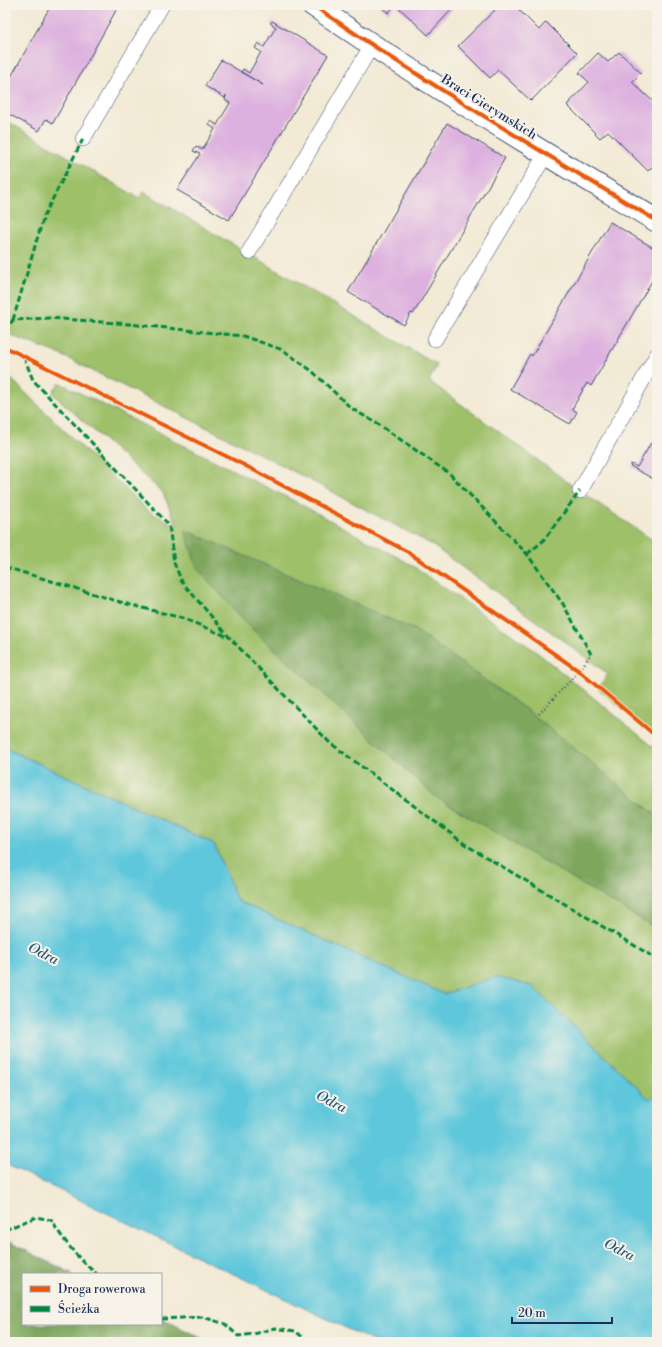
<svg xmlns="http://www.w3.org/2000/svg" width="662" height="1347" viewBox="0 0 662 1347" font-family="'Libre Bodoni',serif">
<rect width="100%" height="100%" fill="#f7f3e8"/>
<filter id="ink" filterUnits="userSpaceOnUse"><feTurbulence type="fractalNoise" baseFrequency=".025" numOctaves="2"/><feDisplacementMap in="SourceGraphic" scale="8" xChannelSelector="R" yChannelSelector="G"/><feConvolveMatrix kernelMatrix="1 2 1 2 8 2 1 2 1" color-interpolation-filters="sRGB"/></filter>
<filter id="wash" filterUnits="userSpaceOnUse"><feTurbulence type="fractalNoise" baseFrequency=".012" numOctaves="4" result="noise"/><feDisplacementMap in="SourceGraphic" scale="16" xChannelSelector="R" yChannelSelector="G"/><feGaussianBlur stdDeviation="0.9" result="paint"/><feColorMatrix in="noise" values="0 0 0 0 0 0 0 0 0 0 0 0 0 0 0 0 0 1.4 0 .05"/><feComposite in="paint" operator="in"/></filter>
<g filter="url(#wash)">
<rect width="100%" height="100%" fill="#f3ead5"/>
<g fill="#9ec069" stroke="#5c7864">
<path d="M5 120 139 198 144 192 437 365 429 381 580 491 657 543V737L598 688 608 674 573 648 429 543 274 461 55 352 12 336 5 329Z"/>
<path d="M5 373 148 511 177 526 163 493 53 394 54 389 60 383 302 505 410 564 534 650 605 707 657 750V1094L650 1100 532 986 495 977 444 994 237 901 214 844 5 748Z"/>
</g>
<g fill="#7ea65d" stroke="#4c6a5e">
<path d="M185 530 415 630 528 711 657 816V929L436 797 249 626 197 568Z"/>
<path d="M5 1240 73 1274H23V1324H161V1318L209 1342H5Z"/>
</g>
<path fill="#5fc7db" stroke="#3d7b9c" d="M5 748 214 844 237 901 444 994 495 977 532 986 649 1099 657 1094V1342H375L5 1164Z"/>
<g id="blocks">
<g fill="#ddb1df">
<path d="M51 5H119L53 123 46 119 39 131 5 112V74L11 77Z"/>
<path d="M379 5H395L388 13Z"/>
<path d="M396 5H456L428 35Z"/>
<path d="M500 5H514L539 30 546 22 577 53 531 101 498 70 490 78 458 46Z"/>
<path d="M272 21 328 55 229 220 177 190 200 154 193 151 196 146 202 150 215 129 209 125 211 121 217 125 230 103 225 100 226 95 225 98 205 86 221 60 263 85 241 72 243 69 249 73 261 52 255 48 258 43 264 47 276 27 270 23Z"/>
<path d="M619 52 641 73 632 82 657 105V162L648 171 608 131 600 138 567 105 589 82 579 73 598 53 608 62Z"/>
<path d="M447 123 505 158 418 306 413 314 411 313 404 325 348 292Z"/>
<path d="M610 222 657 250V272L591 386 587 383 572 409 577 412 570 424 510 389 530 354 532 356Z"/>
<path d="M651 443 657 446V481L630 466 631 464 637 467Z"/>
</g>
</g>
</g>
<g filter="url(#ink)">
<use href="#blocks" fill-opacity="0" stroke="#3b4b70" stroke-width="1"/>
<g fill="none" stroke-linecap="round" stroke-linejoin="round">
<defs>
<g id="lane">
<path d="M83 139 162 5"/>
<path d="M249 252 372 45"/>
<path d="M435 339 546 154"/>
<path d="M580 491 657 355"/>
</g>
<path id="street" d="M313 5C424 82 541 151 657 221"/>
</defs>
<use href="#lane" stroke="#3b4b70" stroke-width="16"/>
<use href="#street" stroke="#3b4b70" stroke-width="24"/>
<path stroke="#3b4b70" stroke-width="2.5" stroke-dasharray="1 3" stroke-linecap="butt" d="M539 714 579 671 591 654"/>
<use href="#lane" stroke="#fff" stroke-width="15"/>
<use href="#street" stroke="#fff" stroke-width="22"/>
<g stroke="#00873e" stroke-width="3" stroke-dasharray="6 3" stroke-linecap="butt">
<path d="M13 320 44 216 83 139"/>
<path d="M5 331 13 320 49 318 129 324 243 336 283 350 312 371 351 408 381 426 450 474 527 554 563 604 591 654"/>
<path d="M24 357 33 380 169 525 174 563 182 582 229 637 329 742 466 845 657 959"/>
<path d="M527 554 543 541 580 491"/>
<path d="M5 567 127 604 182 618 226 636"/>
<path d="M5 1230 36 1217 51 1220C64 1241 78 1259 97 1274"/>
<path d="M161 1319 203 1317 225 1324 238 1336 254 1334 275 1328 295 1331 309 1342"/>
</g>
<defs>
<g id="cycleway">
<path d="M313 5C424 82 541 151 657 221"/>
<path d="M5 347 244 465 408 552 579 671 657 737"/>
</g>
</defs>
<use href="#cycleway" stroke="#f7f3e8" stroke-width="6"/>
<use href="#cycleway" stroke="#e8590c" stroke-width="4"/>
</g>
</g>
<g text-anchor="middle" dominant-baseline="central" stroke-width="4" stroke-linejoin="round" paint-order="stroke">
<g font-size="13" fill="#1b2f5e" stroke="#f7f3e8">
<text transform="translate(489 107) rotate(32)">Braci Gierymskich</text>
</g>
<g font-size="14" font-style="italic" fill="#2c557d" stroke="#f7f3e8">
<text transform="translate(43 954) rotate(27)">Odra</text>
<text transform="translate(331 1102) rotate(27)">Odra</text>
<text transform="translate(619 1250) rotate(27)">Odra</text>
</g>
</g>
<rect width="662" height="1347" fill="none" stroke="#f7f3e8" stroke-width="20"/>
<rect x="22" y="1273" width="140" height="52" fill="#f7f3e8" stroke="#9fa5b1"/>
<rect x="30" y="1286" width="20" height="6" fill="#e8590c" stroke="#9fa5b1"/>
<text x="58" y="1293" font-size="12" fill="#1b2f5e">Droga rowerowa</text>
<rect x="30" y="1306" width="20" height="6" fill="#00873e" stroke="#9fa5b1"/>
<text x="58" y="1313" font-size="12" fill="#1b2f5e">Ścieżka</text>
<path d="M512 1317v6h100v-6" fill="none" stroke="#1b2f5e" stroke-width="2"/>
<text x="518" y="1317" font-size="12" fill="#1b2f5e" stroke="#f7f3e8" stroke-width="3" paint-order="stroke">20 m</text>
</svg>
